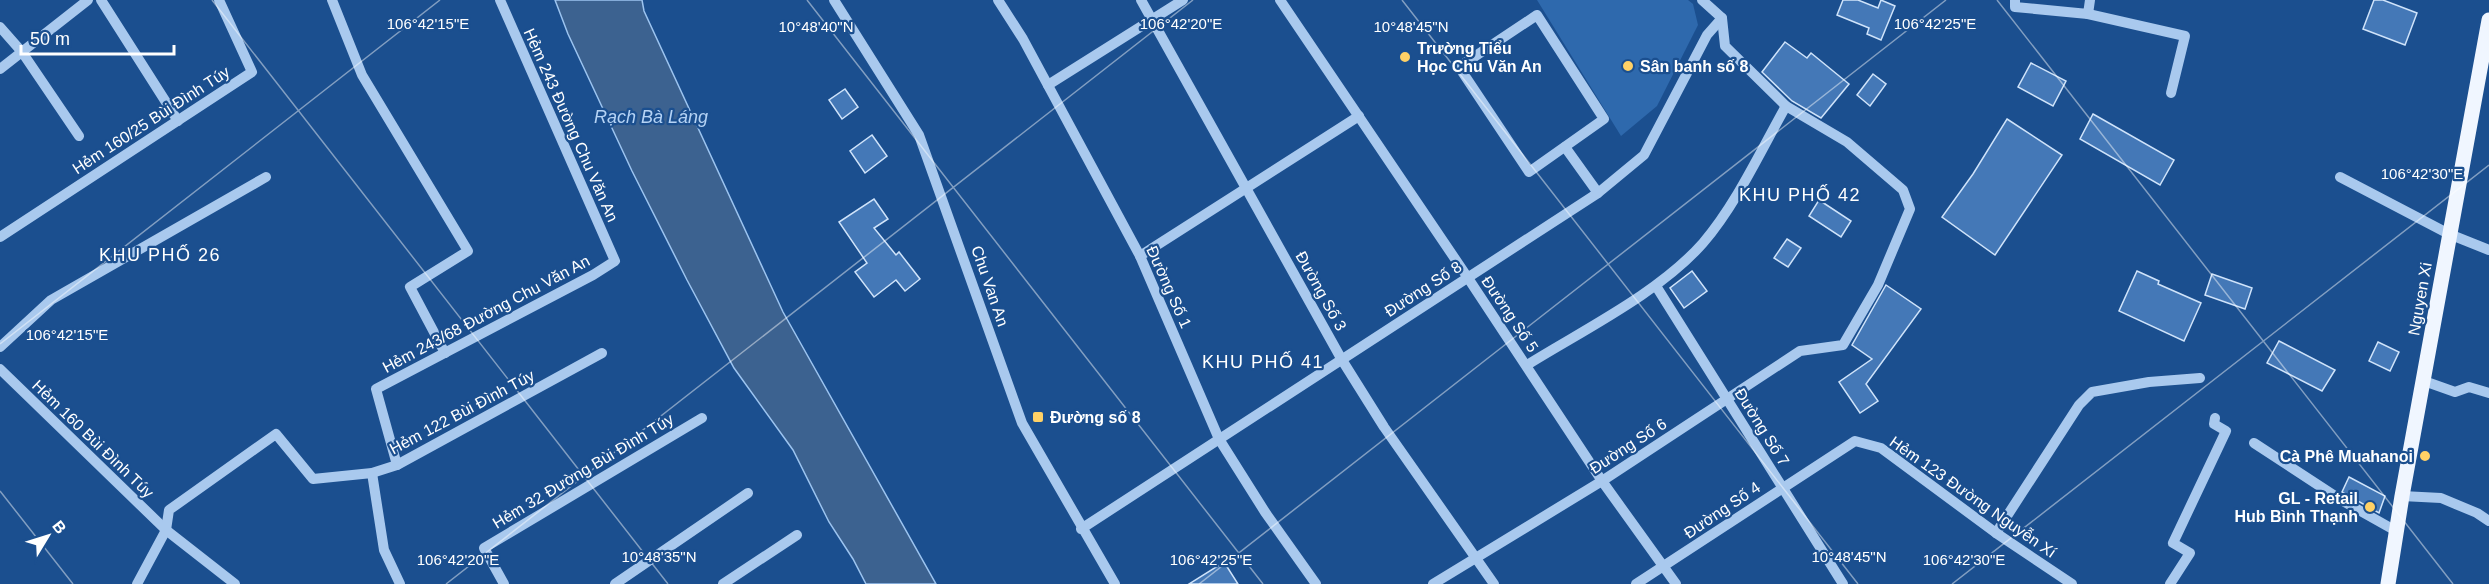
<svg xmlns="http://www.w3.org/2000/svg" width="2489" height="584" viewBox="0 0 2489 584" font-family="Arial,sans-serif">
<rect width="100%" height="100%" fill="#1b4f8f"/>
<path fill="#2e69ad" d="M1537 0H1688L1693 4 1698 25 1657 106 1621 136Z"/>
<path fill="#3c6290" stroke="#9cc4f0" stroke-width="1.5" d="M555 0H642L644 11 783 312 936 584H866L853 559 829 522 793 450 734 368 687 280 632 171 568 34Z"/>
<g fill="#4478b7" stroke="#cfe3fa" stroke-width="1.5">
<path d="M1843 0H1858L1878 8 1881 0 1895 6 1881 40 1867 34 1869 28 1837 15Z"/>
<path d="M2374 0H2383L2417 13 2405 45 2363 29Z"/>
<path d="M1785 42 1807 58 1811 53 1849 84 1821 118 1792 101 1762 72Z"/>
<path d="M2031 63 2066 81 2053 106 2018 87Z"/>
<path d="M1873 74 1886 84 1870 106 1857 95Z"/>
<path d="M845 89 858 107 842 119 829 100Z"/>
<path d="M2093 114 2174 160 2160 185 2080 139Z"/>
<path d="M2007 119 2062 155 1995 255 1942 217 1973 174Z"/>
<path d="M872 135 887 156 865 173 850 151Z"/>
<path d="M874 199 888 219 874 228 896 255 899 252 920 279 905 291 896 280 874 297 855 272 867 263 839 222Z"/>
<path d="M1819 200 1851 221 1841 237 1809 216Z"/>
<path d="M1787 239 1801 248 1788 267 1774 258Z"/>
<path d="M1692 271 1707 291 1684 308 1670 288Z"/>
<path d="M2137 271 2159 281 2158 284 2201 303 2184 341 2119 311Z"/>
<path d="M2212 274 2252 288 2245 309 2205 295Z"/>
<path d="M1886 285 1921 309 1866 384 1878 401 1860 413 1839 382 1872 359 1852 345Z"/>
<path d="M2279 341 2335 370 2322 391 2267 363Z"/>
<path d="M2378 342 2399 352 2390 371 2369 361Z"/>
<path d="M2349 477 2385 496 2379 513 2342 492Z"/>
<path d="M1224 562 1238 584H1189Z"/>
</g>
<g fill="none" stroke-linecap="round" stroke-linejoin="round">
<g stroke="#a9c9ee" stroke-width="10">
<path d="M101 0 178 121"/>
<path d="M332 0 362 75 468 251 410 287 445 353"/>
<path d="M834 0 919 135 1022 423 1115 584"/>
<path d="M998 0 1023 39 1140 256 1219 439 1265 512 1316 584"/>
<path d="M1141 0 1342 360 1384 427 1494 584"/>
<path d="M1280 0 1468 278 1602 481 1676 584"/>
<path d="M2015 0V7L2088 14 2090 0"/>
<path d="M2088 14 2185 36 2171 93"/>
<path d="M1537 15 1604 119 1529 172 1459 67Z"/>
<path d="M0 27 22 52 79 136"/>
<path d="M0 69 88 0"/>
<path d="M1048 85 1183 0"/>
<path d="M1565 147 1598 193"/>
<path d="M2340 177 2449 234 2489 250"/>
<path d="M0 237 252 72 219 0"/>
<path d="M1140 256 1359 116"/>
<path d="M1656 286 1843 584"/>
<path d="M0 347 51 300 266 177"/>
<path d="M1527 365C1583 330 1659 293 1703 243 1737 203 1760 152 1786 106"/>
<path d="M0 369 166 530 235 584"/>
<path d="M2424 381 2455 392 2469 387 2489 393"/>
<path d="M2254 443 2341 500 2396 531"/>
<path d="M397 465 376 389 593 275 615 261 500 0"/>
<path d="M372 473 384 550 400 584"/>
<path d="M2402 496 2441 498 2477 513 2489 521"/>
<path d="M1081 529 1598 193 1644 155 1707 35 1722 18"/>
<path d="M1996 533 2079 405 2092 392 2149 382 2200 378"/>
<path d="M137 584 166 530 169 510 276 434 313 479 372 473 397 465 602 353"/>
<path d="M504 584 484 548 702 418"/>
<path d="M615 584 748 493"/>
<path d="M723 584 797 535"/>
<path d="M1433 584 1602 481 1800 351 1843 345 1878 285 1910 209 1903 190 1847 142 1786 106 1725 46 1722 18 1702 0"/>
<path d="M1636 584 1855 441 1881 448 1996 533 2072 584"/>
<path d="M2170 584 2190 553 2173 543 2226 431 2214 424 2215 418"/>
</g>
<path stroke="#f0f6ff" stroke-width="15" d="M2388 584 2402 496 2489 20"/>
</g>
<path fill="none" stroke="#fff" stroke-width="1.5" stroke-opacity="0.45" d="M212 0 668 584M807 0 1263 584M1402 0 1858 584M1997 0 2453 584M0 344 440 0M0 491 73 584M446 584 1193 0M1199 584 1946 0M1952 584 2489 165"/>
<g fill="#ffd166" stroke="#1b4f8f" stroke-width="2">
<circle cx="1405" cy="57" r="6"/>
<circle cx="1628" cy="66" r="6"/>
<rect x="1032" y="411" width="12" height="12" rx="3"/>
<circle cx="2425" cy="456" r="6"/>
<circle cx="2370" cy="507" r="6"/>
</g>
<g text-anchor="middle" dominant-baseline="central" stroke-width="4.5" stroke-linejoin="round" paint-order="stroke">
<g font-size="16" font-weight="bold" fill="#fff" stroke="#1b4f8f" text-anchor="start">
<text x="1417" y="48">Trường Tiểu<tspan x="1417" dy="18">Học Chu Văn An</tspan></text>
<text x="1640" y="66">Sân banh số 8</text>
<text x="1050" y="417">Đường số 8</text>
<text x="2413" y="456" text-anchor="end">Cà Phê Muahanoi</text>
<text x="2358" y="498" text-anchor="end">GL - Retail<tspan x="2358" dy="18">Hub Bình Thạnh</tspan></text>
</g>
<g font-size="16" fill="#fff" stroke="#1b4f8f">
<text transform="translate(151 120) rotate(-33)">Hẻm 160/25 Bùi Đình Túy</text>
<text transform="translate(571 125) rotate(66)">Hẻm 243 Đường Chu Văn An</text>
<text transform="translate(990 286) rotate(71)">Chu Van An</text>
<text transform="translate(1169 287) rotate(66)">Đường Số 1</text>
<text transform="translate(1423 289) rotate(-33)">Đường Số 8</text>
<text transform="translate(1321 291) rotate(61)">Đường Số 3</text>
<text transform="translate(2420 299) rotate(-80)">Nguyen Xi</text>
<text transform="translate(486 314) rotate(-28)">Hẻm 243/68 Đường Chu Văn An</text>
<text transform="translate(1510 314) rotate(56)">Đường Số 5</text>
<text transform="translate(462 412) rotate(-28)">Hẻm 122 Bùi Đình Túy</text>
<text transform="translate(1762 427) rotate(58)">Đường Số 7</text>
<text transform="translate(93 439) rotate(44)">Hẻm 160 Bùi Đình Túy</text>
<text transform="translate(1628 446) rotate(-33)">Đường Số 6</text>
<text transform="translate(583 471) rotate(-31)">Hẻm 32 Đường Bùi Đình Túy</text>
<text transform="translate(1973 497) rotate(35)">Hẻm 123 Đường Nguyễn Xí</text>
<text transform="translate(1722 510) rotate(-34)">Đường Số 4</text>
</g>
<g font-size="18" font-style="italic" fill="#b5d3f5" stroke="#1b4f8f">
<text x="651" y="117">Rạch Bà Láng</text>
</g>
<g font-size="18" letter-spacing="1.5" fill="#fff" stroke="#1b4f8f">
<text x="1800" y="195">KHU PHỐ 42</text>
<text x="160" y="255">KHU PHỐ 26</text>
<text x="1263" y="362">KHU PHỐ 41</text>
</g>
</g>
<g font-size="15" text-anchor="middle" fill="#fff" stroke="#1b4f8f" stroke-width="4.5" stroke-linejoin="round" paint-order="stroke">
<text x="428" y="29">106°42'15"E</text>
<text x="1181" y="29">106°42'20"E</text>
<text x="1935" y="29">106°42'25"E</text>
<text x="1411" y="32">10°48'45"N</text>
<text x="816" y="32">10°48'40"N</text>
<text x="2422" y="179">106°42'30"E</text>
<text x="67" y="340">106°42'15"E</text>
<text x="659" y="562">10°48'35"N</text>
<text x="1849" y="562">10°48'45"N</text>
<text x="458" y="565">106°42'20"E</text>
<text x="1211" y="565">106°42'25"E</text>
<text x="1964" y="565">106°42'30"E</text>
</g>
<g transform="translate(48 536) rotate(52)" stroke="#1b4f8f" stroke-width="4.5" paint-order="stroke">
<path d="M0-4.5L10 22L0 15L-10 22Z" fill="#ffffff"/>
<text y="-9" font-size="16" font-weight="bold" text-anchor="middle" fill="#ffffff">B</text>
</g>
<path d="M21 45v9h153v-9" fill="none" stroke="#ffffff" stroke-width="3"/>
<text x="30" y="45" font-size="18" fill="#ffffff" stroke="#1b4f8f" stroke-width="4.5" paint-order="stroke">50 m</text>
</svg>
